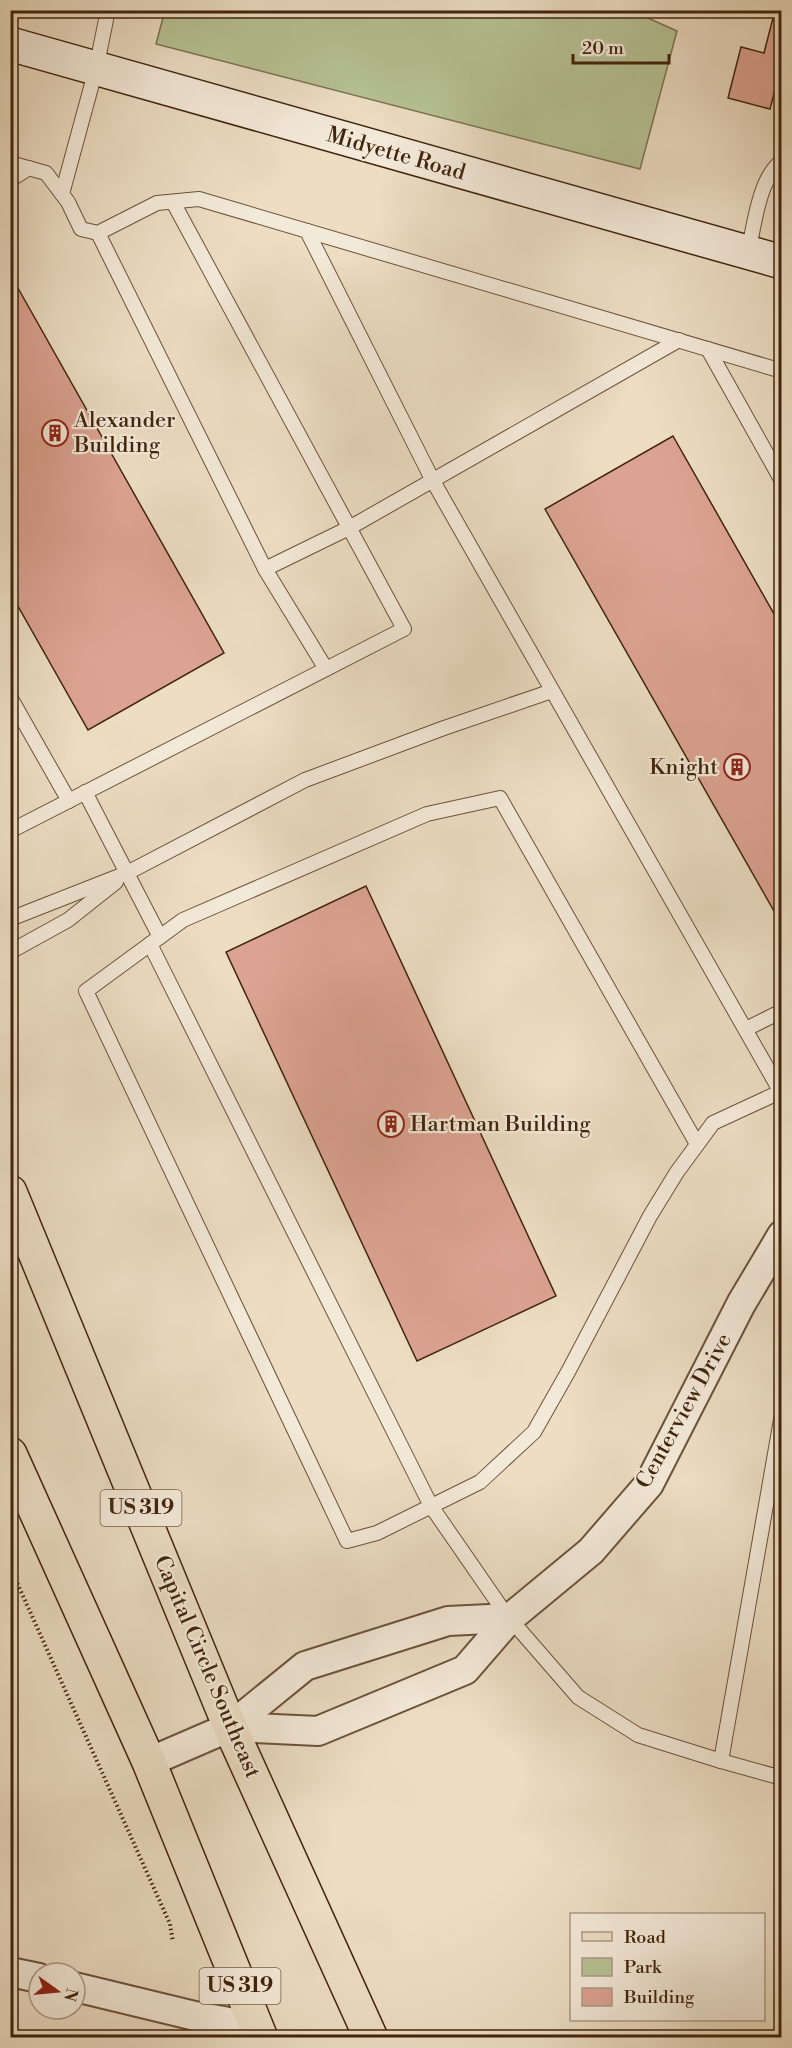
<svg xmlns="http://www.w3.org/2000/svg" width="792" height="2048" viewBox="0 0 792 2048" font-family="'Libre Bodoni',serif">
<rect width="100%" height="100%" fill="#ecddc3"/>
<filter id="stains"><feTurbulence type="fractalNoise" baseFrequency=".00333" numOctaves="4"/><feColorMatrix values="0 0 0 0 .2 0 0 0 0 .09 0 0 0 0 .02 0 0 0 .5 -.17"/></filter>
<radialGradient id="worn" r=".72"><stop offset=".6" stop-color="#630" stop-opacity="0"/><stop offset="1" stop-color="#630" stop-opacity=".3"/></radialGradient>
<path fill="#b6c295" stroke="#7c7351" stroke-width="1.5" d="M165 10H630L677 31 640 169 156 44Z"/>
<g fill="#dca392" stroke="#41240d" stroke-width="1.5">
<path d="M775 10H782V63L770 109 728 98 741 47 764 53Z"/>
<path d="M10 274 224 653 88 730 10 592Z"/>
<path d="M673 436 782 628V907L774 911 545 509Z"/>
<path d="M366 886 556 1296 417 1361 226 952Z"/>
</g>
<g fill="none" stroke-linecap="round" stroke-linejoin="round">
<defs>
<g id="lane">
<path d="M10 163 46 173 68 202 81 229 98 233 157 203 199 199 782 371"/>
<path d="M10 180 29 168"/>
<path d="M62 194 96 69 108 10"/>
<path d="M307 231 433 481 782 1094"/>
<path d="M98 233 265 569 326 669"/>
<path d="M748 253C754 227 759 177 782 161"/>
<path d="M708 349 782 481"/>
<path d="M265 569 349 528 679 340"/>
<path d="M10 697 69 801"/>
<path d="M85 792 160 937"/>
<path d="M10 831 404 629 173 202"/>
<path d="M10 919 127 873 305 780 444 728 552 691"/>
<path d="M150 944 431 1506 505 1613 578 1697 638 1735 721 1761 782 1778"/>
<path d="M10 952 68 920 116 882"/>
<path d="M746 1029 782 1011"/>
<path d="M697 1144 500 798 427 814 183 920 86 991 347 1541 377 1533 480 1482 534 1432 568 1372 650 1216 677 1172 713 1123 780 1092"/>
<path d="M721 1761 782 1414"/>
</g>
<g id="street">
<path d="M230 1727 318 1731 465 1670 510 1618 591 1551 649 1484 741 1304 782 1235"/>
<path d="M149 1762 230 1727 305 1666 448 1621 510 1618"/>
<path d="M10 1972 39 1978"/>
<path d="M75 1987 195 2016 257 2027"/>
</g>
<path id="secondary" d="M10 44 782 262"/>
<g id="primary">
<path d="M10 1192 230 1727 371 2038"/>
<path d="M10 1454 149 1762 261 2038"/>
</g>
</defs>
<use href="#lane" stroke="#6c523a" stroke-width="16"/>
<use href="#street" stroke="#6c523a" stroke-width="32"/>
<use href="#secondary" stroke="#41240d" stroke-width="36"/>
<use href="#primary" stroke="#41240d" stroke-width="36"/>
<path stroke="#41240d" stroke-width="4" stroke-dasharray="1.5 3" stroke-linecap="butt" d="M10 1567 170 1924 173 1942"/>
<use href="#lane" stroke="#f3e9d8" stroke-width="14"/>
<use href="#street" stroke="#f3e9d8" stroke-width="28"/>
<use href="#secondary" stroke="#f3e9d8" stroke-width="33"/>
<use href="#primary" stroke="#ecddc3" stroke-width="33"/>
</g>
<defs>
<symbol id="building-ring" viewBox="-11 -11 22 22"><circle r="9.5" fill="#f3e9d8" stroke="#8f2418" stroke-width="1.5"/><path d="M-4-6H4V6H1V3H-1V6H-4ZM-2.5-4.3h1.7v1.8h-1.7ZM.8-4.3h1.7v1.8H.8ZM-2.5-1h1.7V.8h-1.7ZM.8-1h1.7V.8H.8Z" fill="#8f2418"/></symbol>
</defs>
<g fill-rule="evenodd">
<use href="#building-ring" x="40" y="418" width="30" height="30"/>
<use href="#building-ring" x="722" y="752" width="30" height="30"/>
<use href="#building-ring" x="376" y="1109" width="30" height="30"/>
</g>
<g text-anchor="middle" dominant-baseline="central" stroke-width="4.5" stroke-linejoin="round" paint-order="stroke">
<g fill="#f3e9d8" stroke="#765f4a" stroke-width="1.5">
<rect x="100.5" y="1490" width="81" height="36" rx="4.5"/>
<rect x="199.5" y="1968" width="81" height="36" rx="4.5"/>
</g>
<g font-size="21" font-weight="bold" fill="#41240d">
<text x="141" y="1508">US 319</text>
<text x="240" y="1986">US 319</text>
</g>
<g font-size="22" fill="#41240d" stroke="#f3e9d8">
<text transform="translate(396 154) rotate(16)">Midyette Road</text>
<text transform="translate(684 1411) rotate(-61)">Centerview Drive</text>
<text transform="translate(207 1667) rotate(67)">Capital Circle Southeast</text>
</g>
<g font-size="22" fill="#41240d" stroke="#f3e9d8" text-anchor="start">
<text x="74" y="420">Alexander<tspan x="74" dy="25">Building</tspan></text>
<text x="718" y="767" text-anchor="end">Knight</text>
<text x="410" y="1124">Hartman Building</text>
</g>
</g>
<rect width="792" height="2048" fill="none" stroke="#ecddc3" stroke-width="36"/>
<rect x="12" y="12" width="768" height="2024" fill="none" stroke="#41240d" stroke-width="3"/>
<rect x="18" y="18" width="756" height="2012" fill="none" stroke="#41240d" stroke-width="1.5"/>
<rect x="570" y="1913" width="195" height="108" fill="#f3e9d8" stroke="#ac9a87" stroke-width="1.5"/>
<rect x="582" y="1932" width="30" height="9" fill="#ecddc3" stroke="#ac9a87" stroke-width="1.5"/>
<text x="624" y="1943" font-size="18" fill="#41240d">Road</text>
<rect x="582" y="1958" width="30" height="18" fill="#b6c295" stroke="#ac9a87" stroke-width="1.5"/>
<text x="624" y="1973" font-size="18" fill="#41240d">Park</text>
<rect x="582" y="1988" width="30" height="18" fill="#dca392" stroke="#ac9a87" stroke-width="1.5"/>
<text x="624" y="2003" font-size="18" fill="#41240d">Building</text>
<g transform="translate(57 1991) rotate(105)"><circle r="28" fill="#f3e9d8" stroke="#ac9a87" stroke-width="1.5"/>
<path d="M0-4.5L10 22L0 15L-10 22Z" fill="#8f2418"/>
<text y="-9" font-size="16" font-weight="bold" text-anchor="middle" fill="#41240d">N</text>
</g>
<path d="M573 54v9h96v-9" fill="none" stroke="#41240d" stroke-width="3"/>
<text x="582" y="54" font-size="18" fill="#41240d" stroke="#f3e9d8" stroke-width="4.5" paint-order="stroke">20 m</text>
<rect width="100%" height="100%" filter="url(#stains)"/>
<rect width="100%" height="100%" fill="url(#worn)"/>
</svg>
